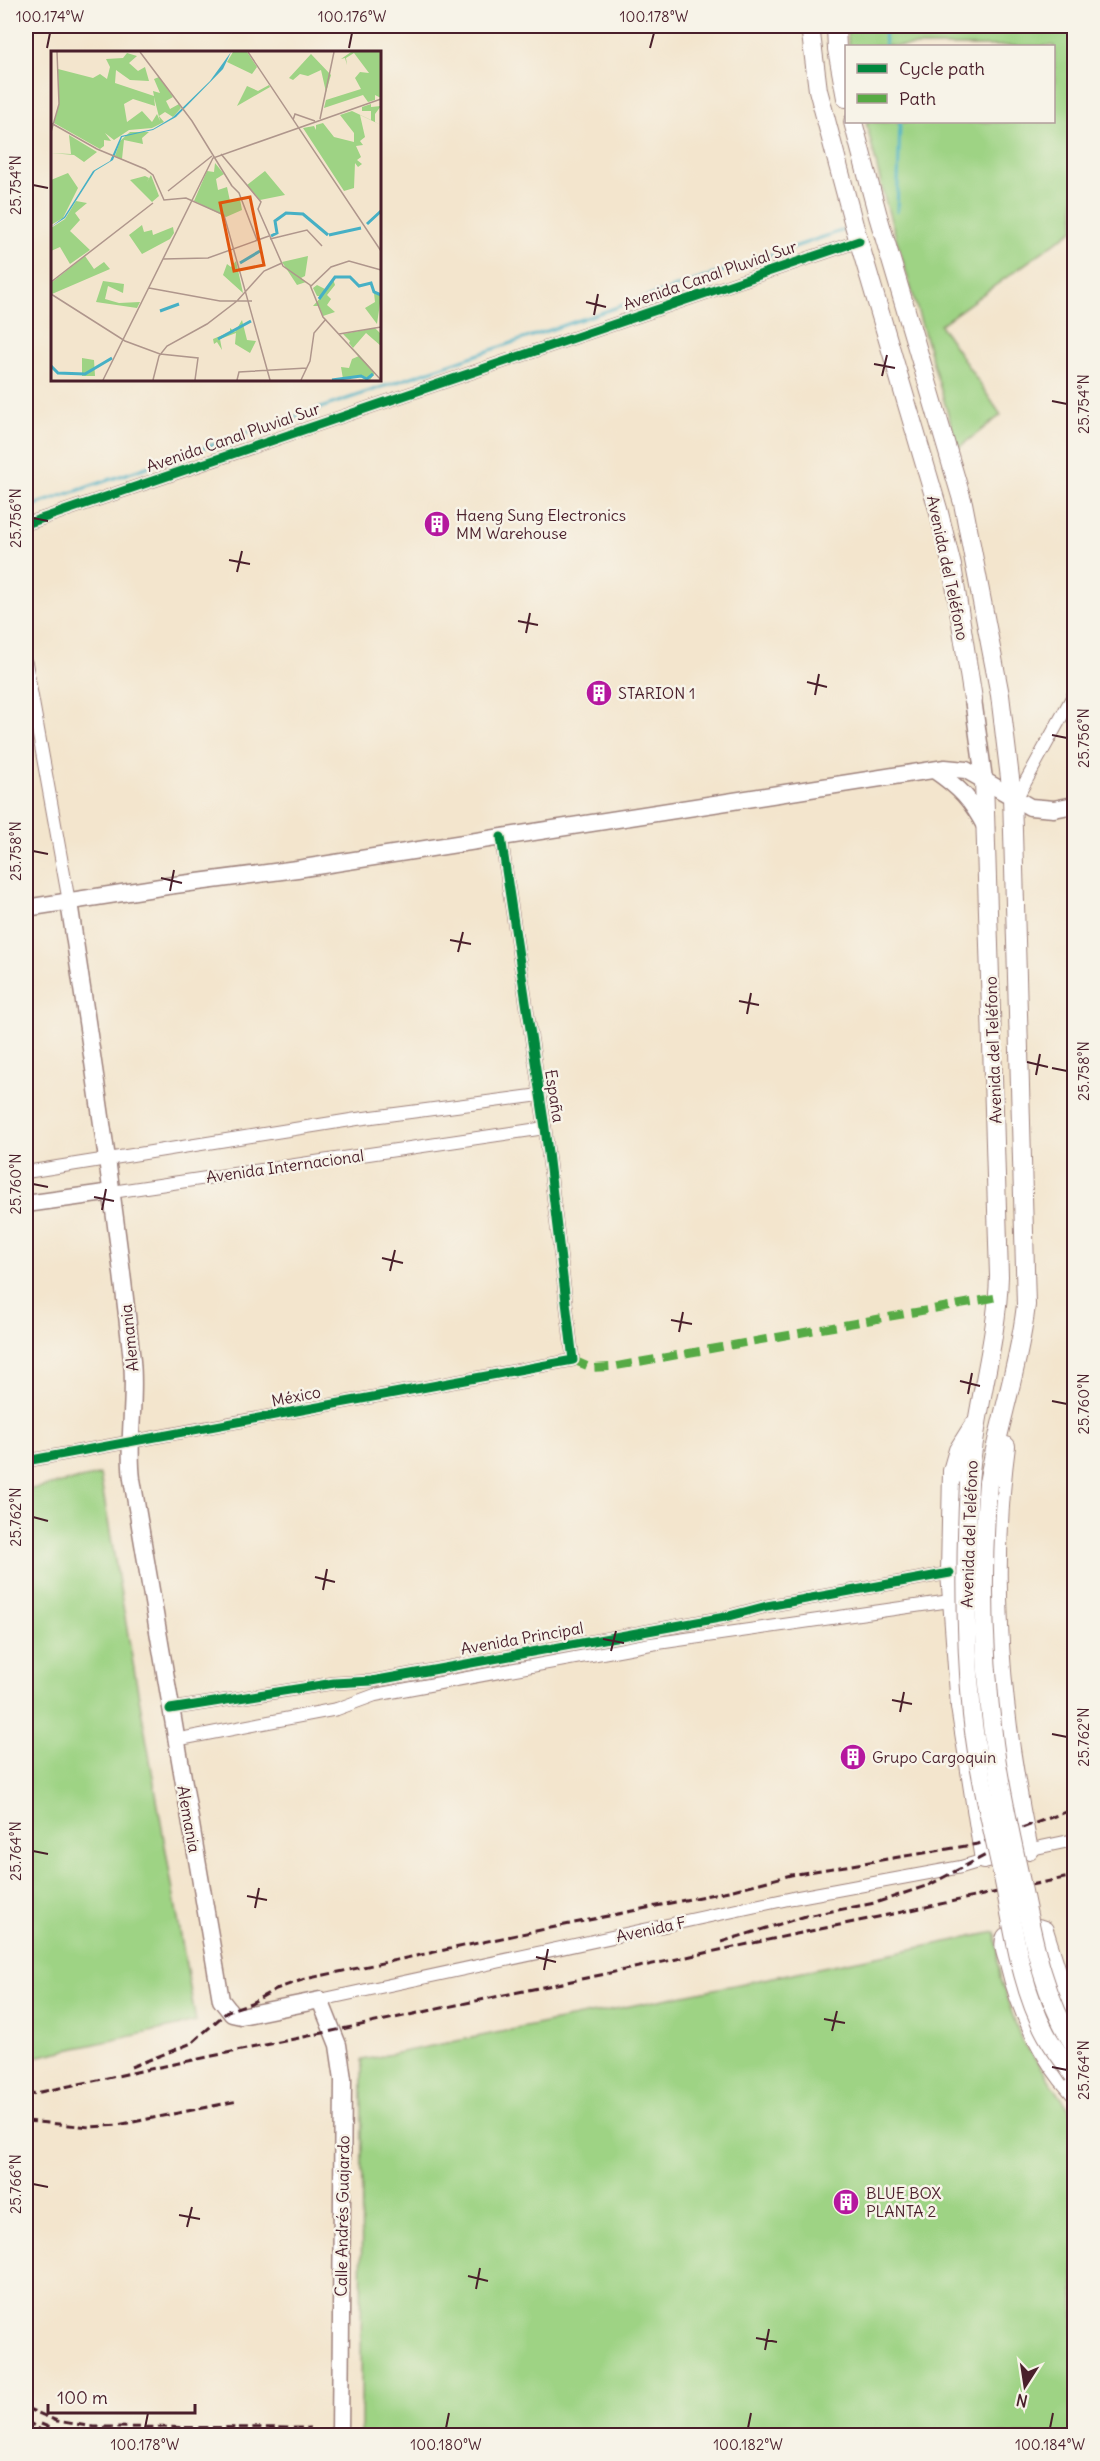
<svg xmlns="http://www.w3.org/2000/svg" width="1100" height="2461" viewBox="0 0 1100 2461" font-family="Delius,sans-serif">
<rect width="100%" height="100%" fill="#f7f3e8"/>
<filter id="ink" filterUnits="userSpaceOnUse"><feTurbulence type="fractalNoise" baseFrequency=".0167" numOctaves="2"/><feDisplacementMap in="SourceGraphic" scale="12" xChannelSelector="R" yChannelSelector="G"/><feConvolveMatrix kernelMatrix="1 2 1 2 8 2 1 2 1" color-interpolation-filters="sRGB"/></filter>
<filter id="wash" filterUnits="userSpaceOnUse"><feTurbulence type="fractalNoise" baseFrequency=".008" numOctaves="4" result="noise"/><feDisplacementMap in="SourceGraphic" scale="24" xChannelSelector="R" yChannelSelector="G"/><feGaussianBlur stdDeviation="1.35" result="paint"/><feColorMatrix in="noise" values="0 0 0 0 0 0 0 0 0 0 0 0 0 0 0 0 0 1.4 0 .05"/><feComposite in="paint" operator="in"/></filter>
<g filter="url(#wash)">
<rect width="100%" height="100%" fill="#f3e5cd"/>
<g fill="#9ed384" stroke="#747958" stroke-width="1.5">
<path d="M846 26H1074V229L940 325 1001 415 958 448 885 200 866 122H1054V46H849Z"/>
<path d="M100 1475 196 2022 26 2059V1490Z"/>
<path d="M996 1932 1000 1979 1021 2039 1074 2116V2435L361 2436 362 2060Z"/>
</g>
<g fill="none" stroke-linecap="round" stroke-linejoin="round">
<g stroke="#46b0c5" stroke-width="3">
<path d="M884 26 885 46"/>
<path d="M897 212 900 122"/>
<path d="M26 508 844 230"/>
</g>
</g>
</g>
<g filter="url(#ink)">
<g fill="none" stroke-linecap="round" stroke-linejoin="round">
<defs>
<g id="minor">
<path d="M26 524 859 241"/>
<path d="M26 663 69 902"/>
<path d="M1016 799 1074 694"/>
<path d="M26 1172 357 1119 540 1095"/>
<path d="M112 1192 545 1128"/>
<path d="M26 1461 573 1360 545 1128 501 837"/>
<path d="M170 1709 334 1683 372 1681 725 1617 767 1606 950 1573"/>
<path d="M175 1740 337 1709 375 1695 651 1644 950 1601"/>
<path d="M1022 1851 1074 1840"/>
<path d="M320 2000 793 1898 961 1867 991 1858"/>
</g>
<g id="secondary">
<path d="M973 699 984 779"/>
<path d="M934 770C960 788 971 799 986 828"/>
<path d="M69 902C92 1055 116 1208 132 1361 136 1401 127 1440 132 1479L221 2000 232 2014 241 2016 320 2000 338 2045 343 2079 340 2436"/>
<path d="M26 908 167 886 297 869 945 768 966 770 1030 807 1054 809 1074 805"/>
<path d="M26 1204 112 1192"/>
</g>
<g id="primary">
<path d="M810 26 818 90 854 225 938 509 952 566 973 699"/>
<path d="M836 26 837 49 846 98"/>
<path d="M853 122 878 216 963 503 1000 695 1012 795 1026 1305C1019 1365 999 1423 988 1483"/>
<path d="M973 1426 958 1450 952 1471 950 1573 960 1707 984 1860"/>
<path d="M1006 1446C988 1580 1001 1718 1029 1850"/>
<path d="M969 1483C974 1413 997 1346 999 1276L984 779"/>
<path d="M1074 2015 1063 1990 1044 1930 1038 1928 1006 1937C1002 1944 1006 1955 1009 1963 1020 2010 1042 2057 1074 2092"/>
</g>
</defs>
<use href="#minor" stroke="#9e827c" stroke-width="14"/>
<use href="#secondary" stroke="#9e827c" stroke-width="19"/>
<use href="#primary" stroke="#9e827c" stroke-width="20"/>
<use href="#minor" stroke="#fff" stroke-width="12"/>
<use href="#secondary" stroke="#fff" stroke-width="16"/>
<use href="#primary" stroke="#fff" stroke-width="18"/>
<g stroke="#4a1f2b" stroke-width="3" stroke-dasharray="9 4.5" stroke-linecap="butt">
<path d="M721 1942 806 1916 875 1903 929 1885 1022 1836"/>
<path d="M131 2067 192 2043 228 2011 251 2003 276 1989 305 1979 733 1890 791 1875 978 1844 1074 1809"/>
<path d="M26 2095 1074 1876"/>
<path d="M26 2121 90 2127 118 2125 238 2101"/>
<path d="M26 2408 57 2421 93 2427 310 2428"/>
<path d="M26 2421 46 2433"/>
<path d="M41 2424 71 2436"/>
</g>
<defs>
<g id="primary-bridge">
<path d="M969 1483C965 1560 965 1638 972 1715 978 1770 991 1823 1003 1877 1014 1929 1020 1986 1046 2034 1054 2049 1065 2062 1074 2076"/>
<path d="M988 1483C981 1570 983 1657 994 1743 1000 1789 1011 1836 1021 1882 1033 1939 1043 1995 1074 2045"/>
</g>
</defs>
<use href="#primary-bridge" stroke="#9e827c" stroke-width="20" stroke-linecap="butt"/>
<use href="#primary-bridge" stroke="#fff" stroke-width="18"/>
<path stroke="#57aa44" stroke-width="8" stroke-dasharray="15 8" stroke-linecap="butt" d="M573 1360 592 1368 611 1367 999 1297"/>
<defs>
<g id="cycleway">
<path d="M26 524 859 241"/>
<path d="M26 1461 573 1360 545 1128 501 837"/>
<path d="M170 1709 334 1683 372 1681 725 1617 767 1606 950 1573"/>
</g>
</defs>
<use href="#cycleway" stroke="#f7f3e8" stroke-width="13"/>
<use href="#cycleway" stroke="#00873e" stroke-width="9"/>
</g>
</g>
<path fill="none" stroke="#4a1f2b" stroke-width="2" d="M47 48 50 33M349 48 352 33M650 48 654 33M33 185 48 188M586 302 606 307M594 315 598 294M874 364 895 368M882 376 887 355M1052 401 1067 404M33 518 48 521M229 560 250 564M237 572 242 551M518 621 538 625M526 633 530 613M807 682 827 687M815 695 819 674M1052 735 1067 738M33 851 48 854M161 878 182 883M170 891 174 870M450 940 471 944M458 952 463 932M739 1001 759 1005M747 1014 751 993M1027 1062 1048 1067M1052 1068 1067 1071M1036 1075 1040 1054M33 1184 48 1187M94 1197 114 1201M102 1210 106 1189M382 1258 403 1263M390 1271 395 1250M671 1320 692 1324M679 1332 683 1312M960 1381 980 1386M968 1394 972 1373M1052 1401 1067 1404M33 1517 48 1521M315 1577 335 1582M323 1590 327 1569M603 1639 624 1643M611 1651 616 1631M892 1700 912 1704M900 1712 904 1692M1052 1734 1067 1737M33 1851 48 1854M247 1896 267 1900M255 1908 259 1888M536 1957 556 1962M544 1970 548 1949M824 2019 845 2023M832 2031 837 2011M1052 2067 1067 2070M33 2184 48 2187M179 2215 200 2219M187 2227 192 2207M468 2276 488 2281M476 2289 480 2268M756 2338 777 2342M765 2350 769 2329M145 2428 148 2413M446 2428 449 2413M748 2428 751 2413M1050 2428 1053 2413"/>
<defs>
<symbol id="building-disc" viewBox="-11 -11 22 22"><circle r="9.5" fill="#b5179e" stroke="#f7f3e8"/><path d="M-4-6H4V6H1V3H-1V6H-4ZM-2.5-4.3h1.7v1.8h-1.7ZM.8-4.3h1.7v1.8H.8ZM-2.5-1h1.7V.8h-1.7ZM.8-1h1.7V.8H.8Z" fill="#fff"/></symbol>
</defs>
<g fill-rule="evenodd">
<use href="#building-disc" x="422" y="509" width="30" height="30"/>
<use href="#building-disc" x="584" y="678" width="30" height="30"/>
<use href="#building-disc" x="838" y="1742" width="30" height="30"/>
<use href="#building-disc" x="831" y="2187" width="30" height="30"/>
</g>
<g text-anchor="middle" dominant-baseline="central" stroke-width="5" stroke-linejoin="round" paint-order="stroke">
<g font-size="16" fill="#4a1f2b" stroke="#f7f3e8">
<text transform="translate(710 275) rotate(-19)">Avenida Canal Pluvial Sur</text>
<text transform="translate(233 437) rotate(-19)">Avenida Canal Pluvial Sur</text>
<text transform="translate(948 568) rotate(78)">Avenida del Teléfono</text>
<text transform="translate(993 1050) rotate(-92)">Avenida del Teléfono</text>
<text transform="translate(555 1096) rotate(81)">España</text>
<text transform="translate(285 1166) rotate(-8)">Avenida Internacional</text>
<text transform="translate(129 1338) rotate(-96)">Alemania</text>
<text transform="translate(296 1396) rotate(-11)">México</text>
<text transform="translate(969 1534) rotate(-88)">Avenida del Teléfono</text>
<text transform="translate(522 1638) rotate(-10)">Avenida Principal</text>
<text transform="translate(189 1819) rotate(80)">Alemania</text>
<text transform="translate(651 1929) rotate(-12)">Avenida F</text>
<text transform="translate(342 2216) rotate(-89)">Calle Andrés Guajardo</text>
</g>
<g font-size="16" fill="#4a1f2b" stroke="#f7f3e8" text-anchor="start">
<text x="456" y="515">Haeng Sung Electronics<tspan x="456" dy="18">MM Warehouse</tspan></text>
<text x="618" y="693">STARION 1</text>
<text x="872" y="1757">Grupo Cargoquin</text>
<text x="866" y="2193">BLUE BOX<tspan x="866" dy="18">PLANTA 2</tspan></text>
</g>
</g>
<g transform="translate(51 51)">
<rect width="330" height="330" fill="#f3e5cd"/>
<path d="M182 1H196L206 16 201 23 176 11ZM300 1H330V47L324 44V49L317 51 312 44 273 57 275 49 310 38 304 27 309 21 318 22 303 2 295 7 296 14 294 7 290 8ZM76 2 86 5 78 12 87 20 94 16 98 30 79 29 65 19 64 32 103 45 102 40 109 42 103 28 108 26 122 46 115 50 119 58 128 53 130 57 122 66 114 61 108 65 113 71 101 77 78 79 63 89 54 82 60 90 53 89V95L49 98 3 72 8 52 7 18 42 27 49 23 56 28 59 16 55 8 72 7ZM103 46 109 70 106 63 101 71 91 60 76 71 73 53 82 48 104 55ZM260 3 280 24 275 41 270 19 257 25 249 23 242 29 238 27ZM218 34 219 36 186 55 196 35 207 40ZM320 53V56L330 55 324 63V71L330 74 309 64 314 86 309 90 312 94 305 95 310 106 306 109 311 113 307 116 304 112 303 137 293 140 252 77 263 75 265 79V74L272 72 283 86 303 91V82L289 64 301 60 320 69V60H311V56ZM79 81H98L91 87 92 93 73 89 71 108 64 105 69 90ZM18 84 46 101 33 111 23 104 0 102 20 103ZM164 112 173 123 165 128 167 139 176 136 179 150 189 148 191 159 175 166 143 150 156 120 163 121ZM214 120 234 144 209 149 196 134ZM17 122 27 137 12 167 0 174V129ZM100 124 108 145 101 151 79 129 94 125 98 127 96 131ZM25 150 36 152 24 162 29 169 19 180 39 199 19 213 9 196 0 200V177L14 168ZM91 174 93 181 101 179 102 184 122 176 123 182 119 188 91 203 78 184ZM34 205 43 218 53 211 59 218 1 243 0 232ZM257 205 254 225 250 227 255 231 246 234 231 211ZM185 210 192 242 172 224 176 213 180 216ZM282 228 284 234 276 244 280 248 276 254 284 261 272 265 268 255H262L271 245H266L262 237 266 234 274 238 271 243ZM52 230 73 233 72 242 57 235 54 248 68 252 89 251 86 257 45 251ZM323 242 330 245 326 273 314 257 324 251ZM191 269 196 289 205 290 199 302 184 293 185 282 169 288 171 299 166 291 163 293 162 288 179 281V277L184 281ZM324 277 330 283V295L315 282 302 297 324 322 319 329H309L307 328 318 329 322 323 317 327 310 324 292 328 290 316 298 317 301 308 308 305 298 292 299 290 292 283ZM31 307 43 309 44 325H31Z" fill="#9ed384" fill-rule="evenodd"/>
<path d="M180 1 172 18 125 66 102 79 71 86 62 109 44 120 14 167 0 176 13 166 42 120 59 110 70 85 102 78 122 66 159 30Z" fill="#46b0c5"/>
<path fill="none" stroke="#46b0c5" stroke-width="3" d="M316 173 330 160M278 184 310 177M220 185 226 182 224 170 235 162 252 163 277 184M189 212 209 200M268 248 284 226H299L308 235 320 232 323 241 330 244M109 260 128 253M167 288 200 270M0 315 7 322 34 323 61 307M281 329 310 325 316 328 322 323"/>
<path fill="none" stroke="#af968c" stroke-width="1.5" d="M89 1 141 70 181 135M197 1 330 200M269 68 283 1M242 69 244 63 264 70M0 72 46 98 94 118 102 124 113 149 135 147 173 164 219 329M0 81 8 53 6 1M170 103 210 151 207 158 232 215 259 234 272 266 330 329M180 134 188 142 206 189M117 140 161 105M219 188 256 179 271 195M112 208 157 207 218 185M0 231 102 152M260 235 280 216 298 210 330 219M98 237 169 250H201M0 243 74 290 109 303 147 307 144 329M288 283 330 276M52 329 162 107 330 48M102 329 108 305 116 295 156 273 186 250 213 220 231 212M186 329 188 321 256 317M250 329 259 310 263 282 275 268"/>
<path fill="#e0560e" fill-opacity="0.15" stroke="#e0560e" stroke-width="3" d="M199 146 213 214 183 220 169 152Z"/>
<rect width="330" height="330" fill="none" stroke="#4a1f2b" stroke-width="3"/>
</g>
<rect width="1100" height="2461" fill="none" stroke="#f7f3e8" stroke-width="66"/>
<rect x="845" y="45" width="210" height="78" fill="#f7f3e8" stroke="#b29e9c" stroke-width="1.5"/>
<rect x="857" y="64" width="30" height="9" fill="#00873e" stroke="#b29e9c" stroke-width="1.5"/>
<text x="899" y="75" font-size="18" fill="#4a1f2b">Cycle path</text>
<rect x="857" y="94" width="30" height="9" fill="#57aa44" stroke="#b29e9c" stroke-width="1.5"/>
<text x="899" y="105" font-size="18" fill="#4a1f2b">Path</text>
<g transform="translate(1025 2386) rotate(192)" stroke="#f7f3e8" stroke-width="4.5" paint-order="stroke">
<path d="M0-4.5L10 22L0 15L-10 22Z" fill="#4a1f2b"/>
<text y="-9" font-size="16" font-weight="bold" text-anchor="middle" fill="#4a1f2b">N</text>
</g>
<path d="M48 2404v9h147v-9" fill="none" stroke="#4a1f2b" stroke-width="3"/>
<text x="57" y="2404" font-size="18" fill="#4a1f2b" stroke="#f7f3e8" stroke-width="4.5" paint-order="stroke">100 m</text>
<rect x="33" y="33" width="1034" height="2395" fill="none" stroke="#4a1f2b" stroke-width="2"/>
<g font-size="15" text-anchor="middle" fill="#4a1f2b">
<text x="50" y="22">100.174°W</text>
<text x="352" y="22">100.176°W</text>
<text x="654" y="22">100.178°W</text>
<text transform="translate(16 185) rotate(-90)" y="5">25.754°N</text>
<text transform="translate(1084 404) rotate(-90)" y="5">25.754°N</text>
<text transform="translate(16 518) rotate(-90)" y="5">25.756°N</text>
<text transform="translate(1084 738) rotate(-90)" y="5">25.756°N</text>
<text transform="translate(16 851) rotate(-90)" y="5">25.758°N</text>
<text transform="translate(1084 1071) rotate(-90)" y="5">25.758°N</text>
<text transform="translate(16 1184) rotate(-90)" y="5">25.760°N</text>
<text transform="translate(1084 1404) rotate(-90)" y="5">25.760°N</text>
<text transform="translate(16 1517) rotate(-90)" y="5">25.762°N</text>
<text transform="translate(1084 1737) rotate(-90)" y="5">25.762°N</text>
<text transform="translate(16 1851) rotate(-90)" y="5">25.764°N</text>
<text transform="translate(1084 2070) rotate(-90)" y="5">25.764°N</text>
<text transform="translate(16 2184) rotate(-90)" y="5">25.766°N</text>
<text x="145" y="2450">100.178°W</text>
<text x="446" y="2450">100.180°W</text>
<text x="748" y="2450">100.182°W</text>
<text x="1050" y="2450">100.184°W</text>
</g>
</svg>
